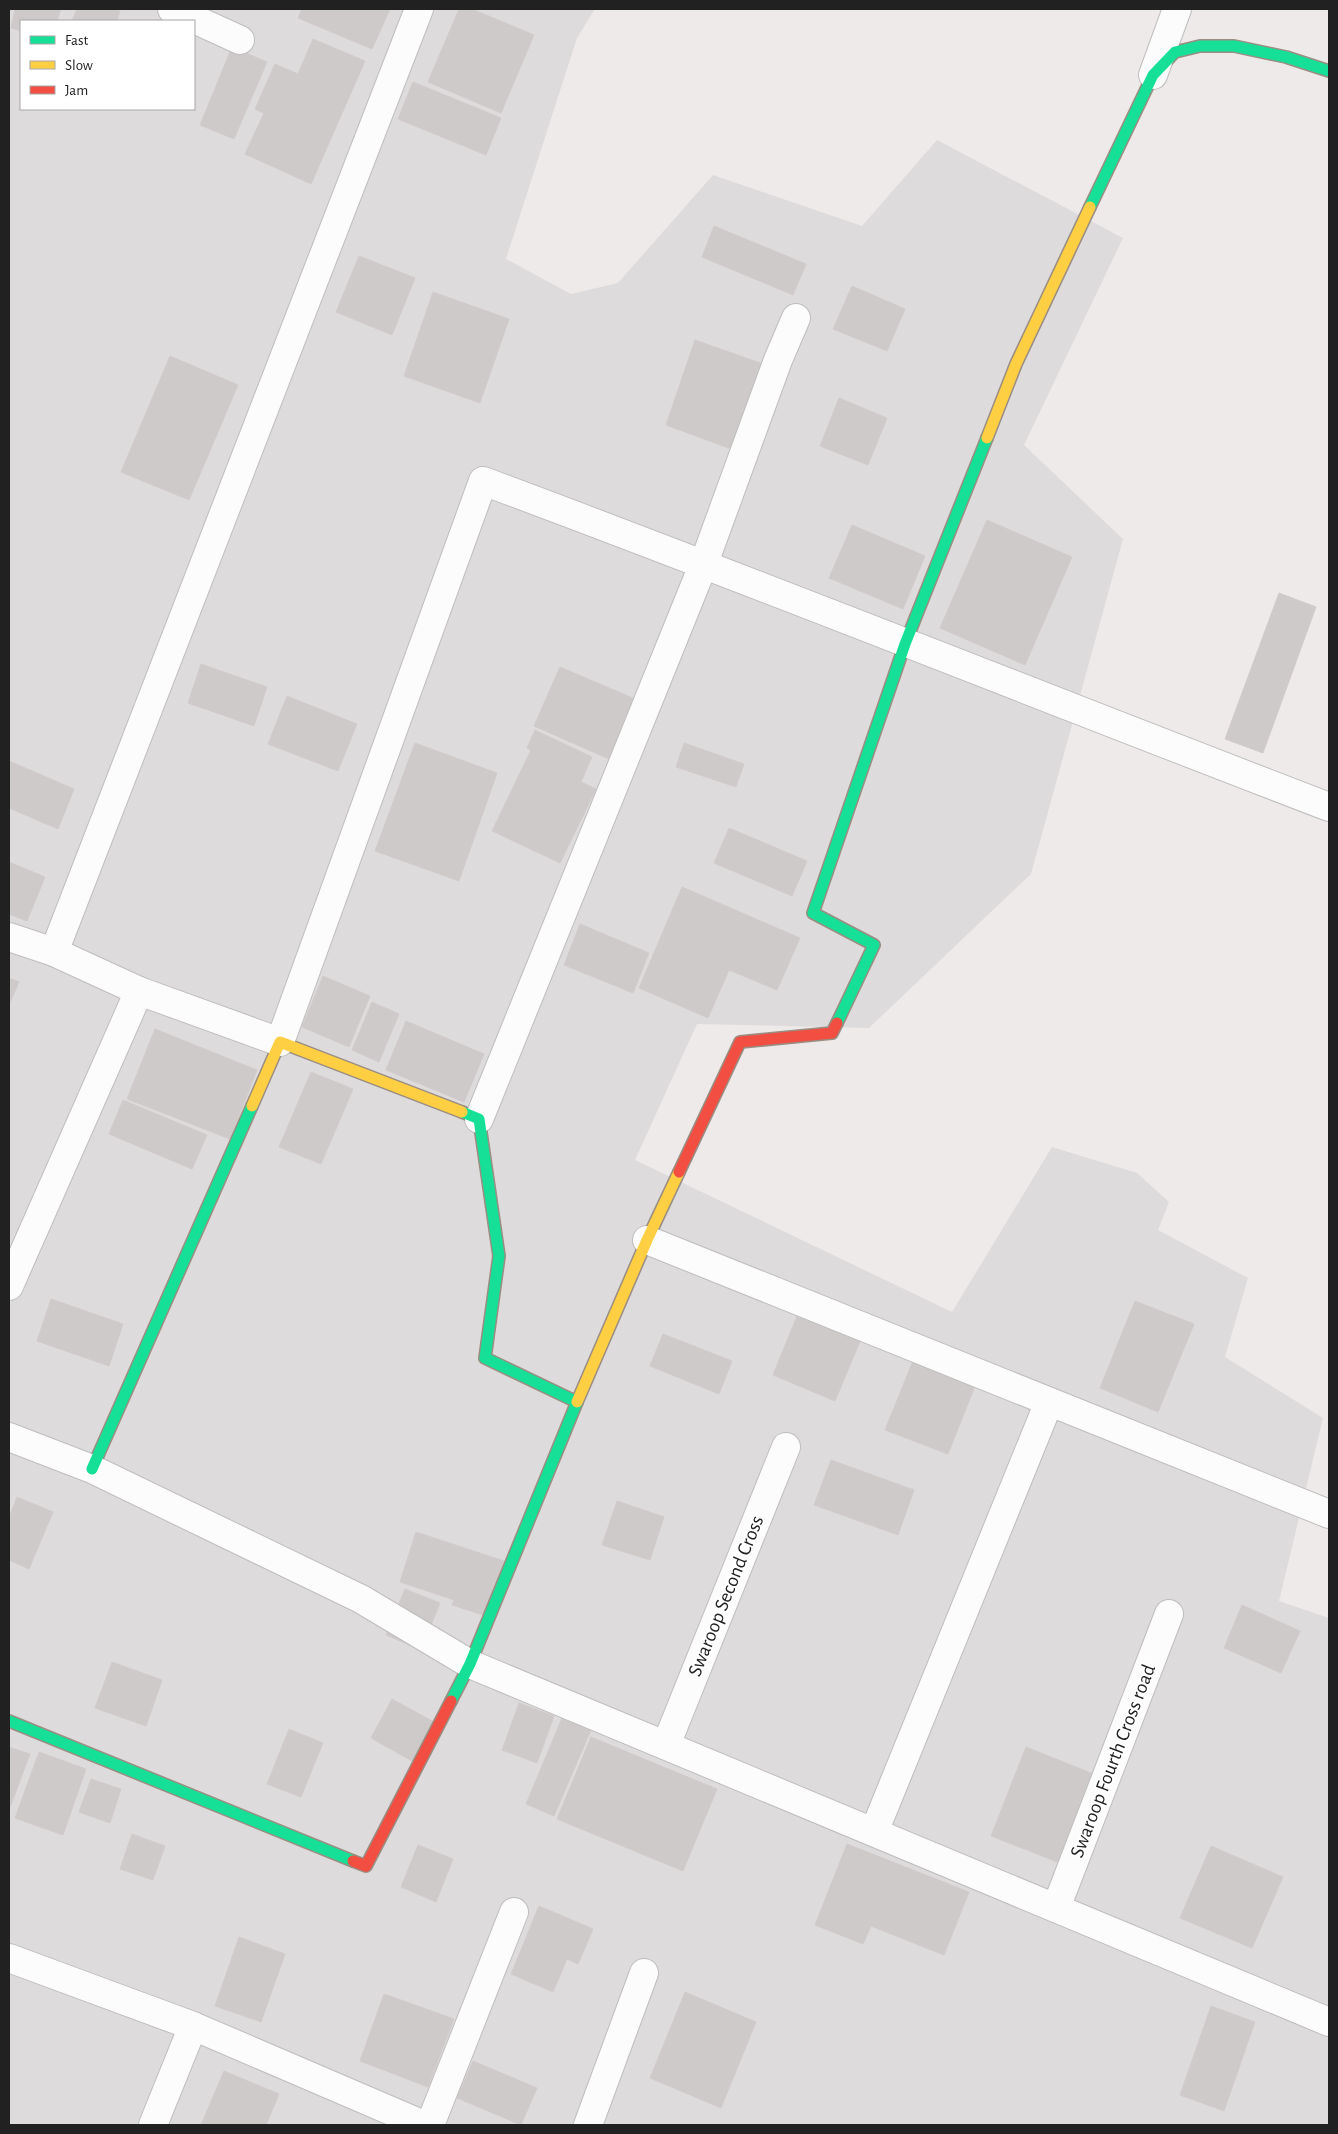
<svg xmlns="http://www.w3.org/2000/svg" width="1338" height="2134" viewBox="0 0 1338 2134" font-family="'Alegreya Sans',sans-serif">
<rect width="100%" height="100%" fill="#efeaea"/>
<path fill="#dedbdc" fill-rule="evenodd" d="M9 9H595L577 38 506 259 571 294 618 283 713 175 862 226 937 140 1123 238 1024 445 1123 539 1031 874 869 1028 697 1024 635 1160 952 1312 1052 1147 1137 1173 1169 1202 1158 1230 1248 1278 1225 1357 1323 1418 1279 1601 1329 1618V2125H9ZM21 21H194V109H21Z"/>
<g fill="#cecaca" stroke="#d2cbcc">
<path d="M15 9H61L57 21H21V31L11 28Z"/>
<path d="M77 9H114L120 11 117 21H72Z"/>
<path d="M302 9H390L372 49 298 18Z"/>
<path d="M459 9H472L534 35 501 113 428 82Z"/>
<path d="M313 39 365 61 311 184 245 154 264 113 255 109 275 64 298 74Z"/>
<path d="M232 47 267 62 234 139 200 125Z"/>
<path d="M413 82 501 118 486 155 398 119Z"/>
<path d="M714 226 806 264 793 295 702 257Z"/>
<path d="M359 256 415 278 392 335 336 312Z"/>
<path d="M852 286 905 309 887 351 833 329Z"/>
<path d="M433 292 509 319 480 403 404 376Z"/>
<path d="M695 340 763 364 734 450 666 425Z"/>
<path d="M170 356 238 385 189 500 121 472Z"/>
<path d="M839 398 887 418 868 465 820 446Z"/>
<path d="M987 520 1072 557 1025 665 940 628Z"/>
<path d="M852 525 925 556 903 609 829 578Z"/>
<path d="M1279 593 1316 607 1263 753 1225 739Z"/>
<path d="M201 664 267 687 254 726 188 703Z"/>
<path d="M560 667 635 699 609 759 534 726Z"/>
<path d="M287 696 357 724 338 771 268 744Z"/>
<path d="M535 730 592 757 581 782 596 789 560 863 492 831 531 750 527 748Z"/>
<path d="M415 743 497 773 459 881 375 851Z"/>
<path d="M684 743 744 764 736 787 676 767Z"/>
<path d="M9 761 74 789 58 829 9 808Z"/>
<path d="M729 828 807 861 792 896 714 863Z"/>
<path d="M9 862 45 877 27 921 9 914Z"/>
<path d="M682 887 800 938 777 990 729 970 708 1018 639 988Z"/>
<path d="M580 924 649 953 633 993 564 965Z"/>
<path d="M323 976 370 996 349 1047 302 1027Z"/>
<path d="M9 978 19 982 9 1005Z"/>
<path d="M372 1002 399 1014 379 1062 352 1050Z"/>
<path d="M406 1021 484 1054 464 1102 386 1070Z"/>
<path d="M155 1029 257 1070 230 1139 127 1099Z"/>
<path d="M311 1072 353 1089 321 1164 279 1147Z"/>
<path d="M123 1100 207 1135 192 1169 109 1134Z"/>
<path d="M51 1299 123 1324 109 1366 37 1341Z"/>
<path d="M1135 1301 1194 1324 1158 1412 1100 1388Z"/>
<path d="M801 1306 864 1332 835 1401 773 1375Z"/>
<path d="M663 1334 732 1361 719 1394 650 1366Z"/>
<path d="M915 1356 977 1381 948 1454 885 1430Z"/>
<path d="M831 1460 914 1490 898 1535 814 1505Z"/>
<path d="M17 1497 53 1512 29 1569 9 1560V1518Z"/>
<path d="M617 1501 664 1517 650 1560 602 1545Z"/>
<path d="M416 1532 504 1561 486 1616 452 1605 454 1600 400 1582Z"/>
<path d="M405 1589 440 1603 421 1650 386 1635Z"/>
<path d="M1242 1605 1300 1631 1281 1673 1224 1648Z"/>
<path d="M112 1662 162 1680 146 1726 95 1708Z"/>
<path d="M392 1699 434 1722 412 1761 371 1738Z"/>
<path d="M519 1703 554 1716 537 1763 502 1750Z"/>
<path d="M562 1718 591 1730 554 1816 526 1804Z"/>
<path d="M289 1729 323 1743 301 1797 267 1784Z"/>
<path d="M591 1737 717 1789 683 1871 557 1819Z"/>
<path d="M9 1747 30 1754 9 1810Z"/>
<path d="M1026 1747 1106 1779 1070 1867 991 1836Z"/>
<path d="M39 1752 86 1769 63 1835 15 1818Z"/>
<path d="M91 1779 121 1789 110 1823 79 1812Z"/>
<path d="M132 1834 165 1846 153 1880 120 1869Z"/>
<path d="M847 1844 969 1892 944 1955 871 1926 863 1944 815 1925Z"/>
<path d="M418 1845 453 1859 436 1902 401 1887Z"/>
<path d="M1211 1846 1283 1877 1252 1948 1180 1918Z"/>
<path d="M539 1906 593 1929 578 1964 567 1959 553 1992 511 1974Z"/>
<path d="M239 1937 285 1954 261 2022 215 2006Z"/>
<path d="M685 1992 756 2022 721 2108 650 2078Z"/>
<path d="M384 1994 454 2019 428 2087 360 2061Z"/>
<path d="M1211 2006 1255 2022 1224 2111 1180 2095Z"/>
<path d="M473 2061 537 2088 521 2125 457 2098Z"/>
<path d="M224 2071 279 2094 266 2125H201Z"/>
</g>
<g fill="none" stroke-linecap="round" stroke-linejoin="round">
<defs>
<g id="street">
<path d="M172 9 240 40"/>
<path d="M1153 75 1177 9"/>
<path d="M9 937 54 952"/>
<path d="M139 991 280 1042 483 481C766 586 1047 699 1329 807"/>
<path d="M479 1119 704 563 778 360 796 318"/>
<path d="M647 1240 1329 1514"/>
<path d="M9 1286 139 991 54 952 419 9"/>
<path d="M9 1437 92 1469 361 1599 470 1664 1329 2022"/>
<path d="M666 1745 786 1447"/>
<path d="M874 1832 1049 1402"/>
<path d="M1056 1908 1169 1614"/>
<path d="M9 1958 193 2026 153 2125"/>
<path d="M193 2026 424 2125"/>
<path d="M430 2125 514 1912"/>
<path d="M588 2125 644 1973"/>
</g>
<g id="fast">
<path d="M1090 207 1153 75 1175 52 1200 46H1234L1286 57 1329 71"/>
<path d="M837 1023 874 945 813 913 905 644 987 438"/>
<path d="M92 1469 252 1106"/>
<path d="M451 1701 470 1664 577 1402 485 1358 499 1256 479 1119 462 1112"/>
<path d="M9 1721 353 1861"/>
</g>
<g id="slow">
<path d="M987 438 1016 364 1090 207"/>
<path d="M252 1106 280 1042 462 1112"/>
<path d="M577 1402 647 1240 679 1172"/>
</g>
<g id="jam">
<path d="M679 1172 740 1042 832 1033 837 1023"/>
<path d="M353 1861 366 1866 451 1701"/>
</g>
</defs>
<use href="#street" stroke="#bfbdbd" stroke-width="30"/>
<use href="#fast" stroke="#9a8d82" stroke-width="14"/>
<use href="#slow" stroke="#9a8d82" stroke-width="14"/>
<use href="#jam" stroke="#9a8d82" stroke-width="14"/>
<use href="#street" stroke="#fdfcfc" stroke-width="28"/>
<use href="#fast" stroke="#16e098" stroke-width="11"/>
<use href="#slow" stroke="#ffcf43" stroke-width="11"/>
<use href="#jam" stroke="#f24e42" stroke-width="11"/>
</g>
<g text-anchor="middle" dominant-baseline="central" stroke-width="4" stroke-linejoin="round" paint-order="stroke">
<g font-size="20" fill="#212121" stroke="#fff">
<text transform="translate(726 1596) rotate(-68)">Swaroop Second Cross</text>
<text transform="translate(1113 1761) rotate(-69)">Swaroop Fourth Cross road</text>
</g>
</g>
<rect width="1338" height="2134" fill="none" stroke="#212121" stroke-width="20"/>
<rect x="20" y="20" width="175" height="90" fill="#ffffff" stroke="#a6a6a6"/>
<rect x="30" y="36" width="25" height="8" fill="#16e098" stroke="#a6a6a6"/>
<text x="65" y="45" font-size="15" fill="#212121">Fast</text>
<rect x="30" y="61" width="25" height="8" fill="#ffcf43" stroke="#a6a6a6"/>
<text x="65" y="70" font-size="15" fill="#212121">Slow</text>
<rect x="30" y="86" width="25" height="8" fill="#f24e42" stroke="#a6a6a6"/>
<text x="65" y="95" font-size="15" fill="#212121">Jam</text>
</svg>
